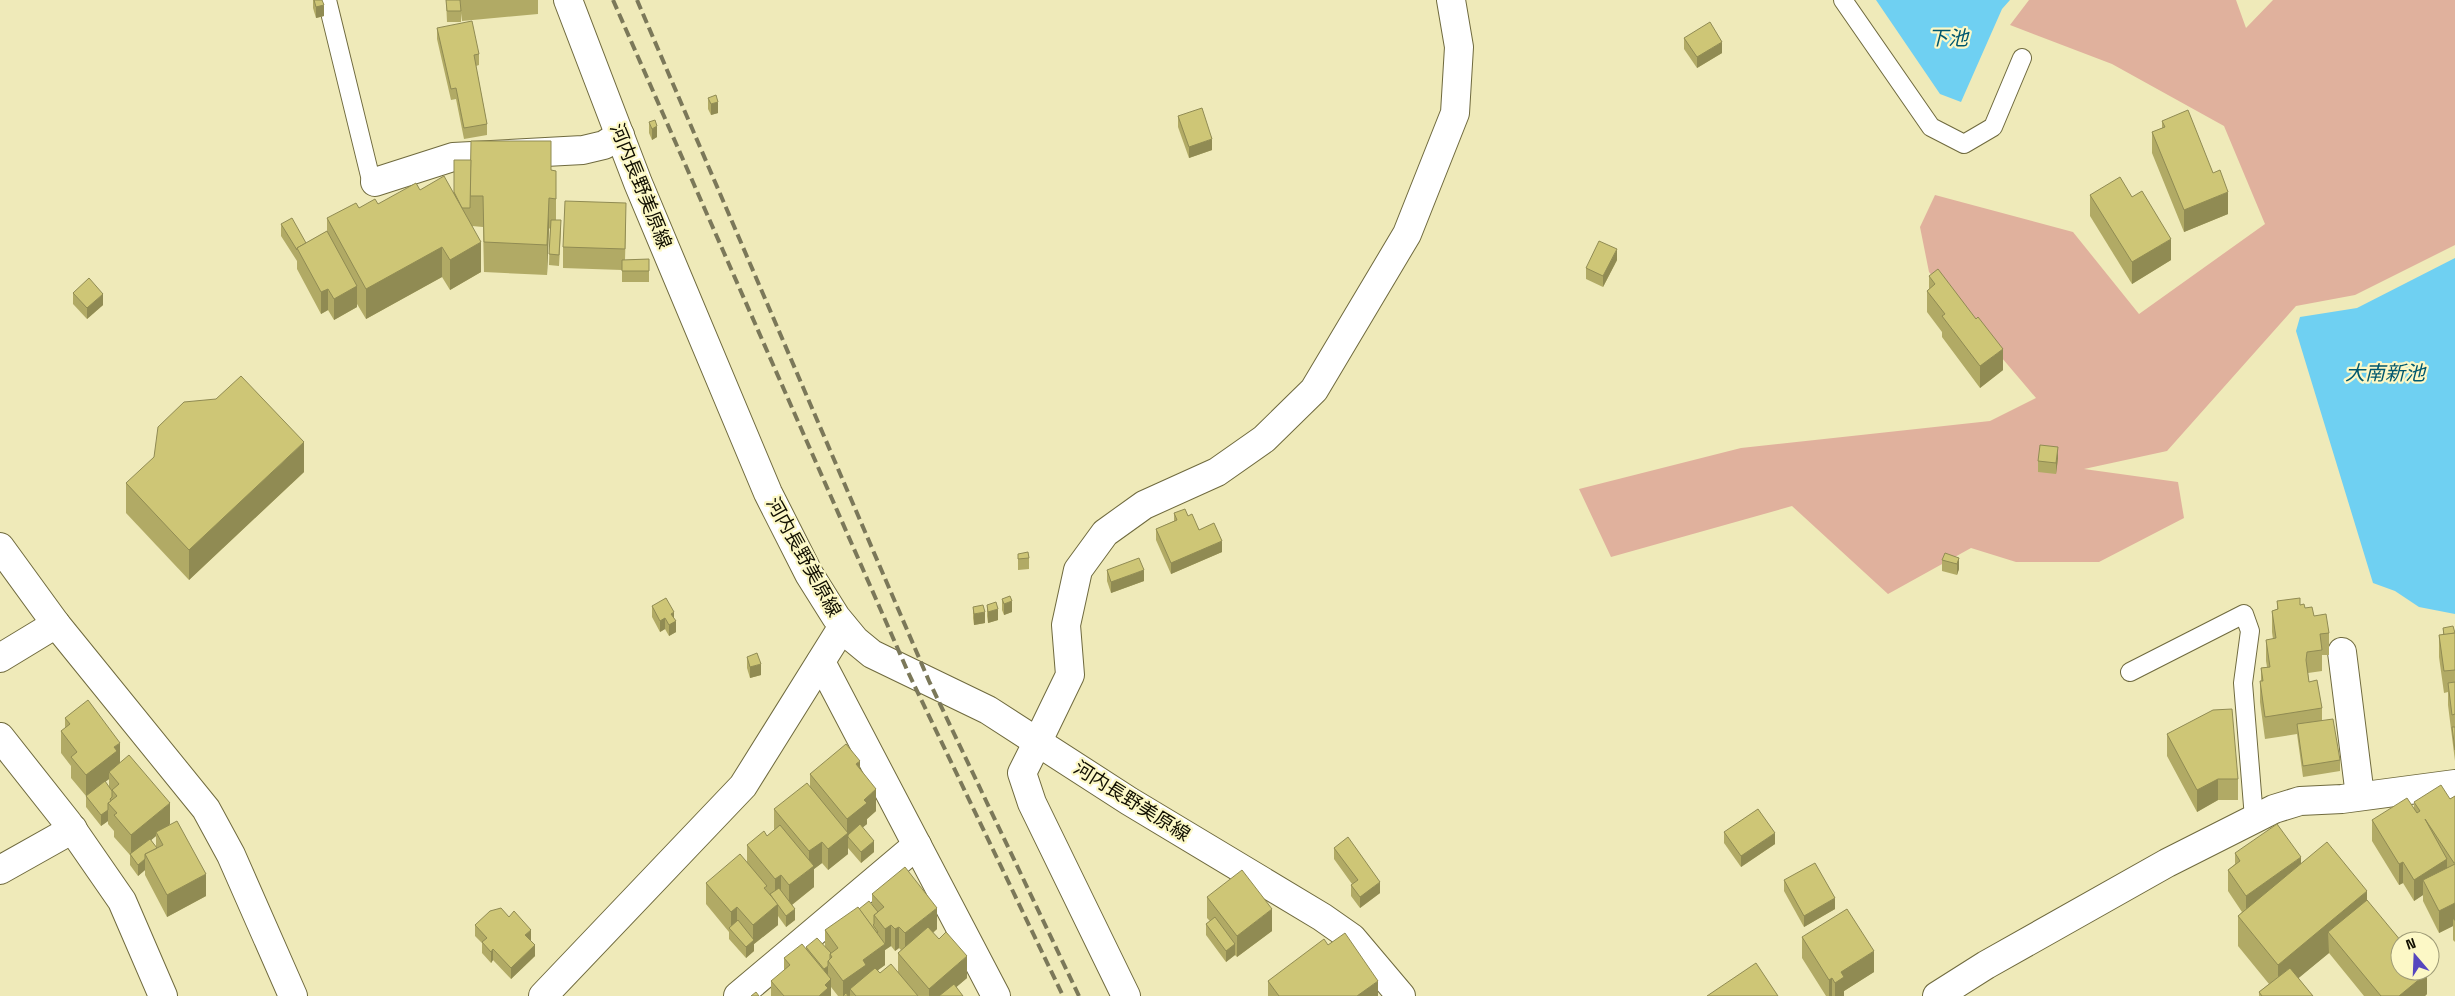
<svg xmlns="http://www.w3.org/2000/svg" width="2455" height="996" viewBox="0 0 2455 996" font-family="'Space Grotesk','Noto Sans JP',sans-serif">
<rect width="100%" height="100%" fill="#efeab9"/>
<path fill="#e0b19d" d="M2029 0H2236L2246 28 2273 0H2455V245L2355 295 2296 306 2167 451 2084 469 2178 482 2184 518 2099 562H2016L1971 548 1888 594 1792 506 1611 557 1579 489 1741 448 1990 421 2036 398 1929 272 1920 227 1935 195 2073 232 2139 314 2265 224 2224 126 2112 64 2010 25Z"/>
<g fill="#6fd0f2">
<path d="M1876 0H2010L2002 9 1961 102 1940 94Z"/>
<path d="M2455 258V614L2419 607 2395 591 2373 583 2296 331 2300 317 2357 308Z"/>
</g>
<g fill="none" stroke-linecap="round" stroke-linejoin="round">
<defs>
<g id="service">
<path d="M327 0 370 176 375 182"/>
<path d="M1843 0 1931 127 1964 144 1993 127 2022 58"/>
<path d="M2130 672 2244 614 2250 631 2243 683 2254 818"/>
</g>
<g id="minor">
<path d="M375 182 453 157 583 150 604 145 620 135"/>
<path d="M2342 652 2360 796"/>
<path d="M0 658 56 624"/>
<path d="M821 662 996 996"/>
<path d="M0 737 68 823 122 901 163 996"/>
<path d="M1038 741 1022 773 1032 803 1126 996"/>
<path d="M0 870 73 829"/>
<path d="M738 996 917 845"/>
<path d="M1937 996 1986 965 2167 863 2274 809 2300 801 2342 799 2455 784"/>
</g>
<g id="tertiary">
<path d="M0 547 56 624 206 809 231 855 293 996"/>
<path d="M1038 741 1070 675 1066 625 1078 570 1105 533 1144 505 1217 472 1264 439 1314 390 1407 234 1455 113 1459 47 1451 0"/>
<path d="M543 996 743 786 843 626"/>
</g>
<path id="secondary" d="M568 0 638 183 768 493 809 574 836 617 855 640 872 654 988 710 1129 801 1322 917 1352 938 1401 996"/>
</defs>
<use href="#service" stroke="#6f6a3e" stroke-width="20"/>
<use href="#minor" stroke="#6f6a3e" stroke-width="30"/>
<use href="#tertiary" stroke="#6f6a3e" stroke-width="30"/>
<use href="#secondary" stroke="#6f6a3e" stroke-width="30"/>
<use href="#service" stroke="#fff" stroke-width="18"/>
<use href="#minor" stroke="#fff" stroke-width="28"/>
<use href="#tertiary" stroke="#fff" stroke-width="28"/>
<use href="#secondary" stroke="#fff" stroke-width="28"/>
<g stroke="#7b7859" stroke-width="4" stroke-dasharray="10 5" stroke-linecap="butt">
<path d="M613 0 908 672 1063 996"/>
<path d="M637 0 929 681 1079 996"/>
</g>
</g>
<g fill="#b1aa65" fill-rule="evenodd">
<path d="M313 0H322L324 16 316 18 313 8Z"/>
<path d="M446 0H538V14L462 21 461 13V22H447Z"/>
<path d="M437 28 479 54V65L476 66 487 124V135L464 139 456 99 451 100 437 39Z"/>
<path d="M1684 38 1722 53 1697 68 1684 49Z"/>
<path d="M708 98 718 113 711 115 708 109Z"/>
<path d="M1178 116 1212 150 1189 158 1178 127Z"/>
<path d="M2162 121 2228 214 2184 232 2152 153V132L2162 128Z"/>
<path d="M649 122 657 137 652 140 649 133Z"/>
<path d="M551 170 556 171V220L561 231 559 266 549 265 550 229 549 228 547 275 484 272 483 227 472 226 481 272 450 290 442 277 366 319 357 304V307L334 320 328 310 321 314 297 269V261L281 236V224L306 243 327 231V218L359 208 378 204 420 190 454 192Z"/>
<path d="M2090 195 2171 260 2132 284 2090 216Z"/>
<path d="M626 224 625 260 649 259V282H622V270L563 268V247Z"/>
<path d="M1617 260 1603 287 1586 279V268Z"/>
<path d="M1929 276 2003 370 1980 388 1942 337V332L1927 312V291L1929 289Z"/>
<path d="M73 293 103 305 87 319 73 304Z"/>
<path d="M2058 458 2056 474 2038 472V461Z"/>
<path d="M304 472 189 580 126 513V483Z"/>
<path d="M1174 513 1188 516 1199 530 1222 552 1171 574 1156 540V529L1174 521Z"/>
<path d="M1018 554 1029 558V569L1018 570Z"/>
<path d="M1959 558V569L1957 575 1942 571V560Z"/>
<path d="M1107 570 1144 581 1111 593 1107 581Z"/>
<path d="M1002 599 1012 612 1004 615 1002 610Z"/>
<path d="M2277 601 2300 605 2314 616 2329 633V655H2322V671L2308 673 2309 682 2322 708V721L2340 760V771L2303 777 2297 734 2265 739 2260 702V681H2261V668L2267 667 2266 661V640L2273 639 2272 632V611L2277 609Z"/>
<path d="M987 605 998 620 988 623 987 616Z"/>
<path d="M652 606 674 619 676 632 669 636 665 629 660 632 652 617Z"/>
<path d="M973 607 985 623 974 625 973 618Z"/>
<path d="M2443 628 2455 633V761L2448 705V692L2444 693 2439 657V635H2443Z"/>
<path d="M747 657 761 675 750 678 747 668Z"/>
<path d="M65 718 120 763 170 824 168 826 206 896 167 917 145 875V870L138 876 130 865V855L114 837V831L108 824V821L101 826 86 807V796L87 795 86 796 71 778V766L61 753V731L65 728ZM109 779V787L105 782ZM156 836V847L151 840Z"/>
<path d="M2167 734 2238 779V800H2218L2197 812 2167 756Z"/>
<path d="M860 769 876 811 867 819V824L862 828 874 852 861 863 848 848V854L828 870 822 863 814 869V887L792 905 795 920 786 927 778 916V925L754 944V951L746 958 729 939V932L706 904V883L747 863V845L767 836 774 830V809L810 787V774Z"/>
<path d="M2455 796V942L2453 940V926L2439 933 2423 901V895L2414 901 2403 883 2399 885 2372 841V820L2414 808V802L2450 799Z"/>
<path d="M1724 832 1775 844 1741 867 1724 843Z"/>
<path d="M1334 848 1380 893 1360 908 1351 896V885L1352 884 1334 859Z"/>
<path d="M2235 853 2301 864 2367 900 2427 994 2425 996H2364L2329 953 2298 978 2313 996H2259V992L2269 984 2238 946V916L2242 912 2228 891V870L2235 864Z"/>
<path d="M1784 880 1835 909 1804 927 1784 891Z"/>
<path d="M872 894 937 929 933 933 967 978 956 987 963 996H838L831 987V996H771V981L784 971V958L806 949V947H825V930L859 909 872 905ZM891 946 895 951 899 948 901 950 898 953V973H880L878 970 885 965V949V950Z"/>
<path d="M1207 897 1272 931 1237 957 1235 955 1226 962 1206 935V924L1210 921 1207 918Z"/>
<path d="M475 925 531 941 535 956 511 979 493 960 491 963 482 953V943L475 936Z"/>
<path d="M1802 937 1874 972 1844 991V996H1826L1802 958Z"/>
<path d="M1328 945 1378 996H1268V981Z"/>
</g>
<g fill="#908b53">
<path d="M324 5V16L316 18V7Z"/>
<path d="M1722 42V53L1697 68V57Z"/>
<path d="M718 102V113L711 115V104Z"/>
<path d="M657 126V137L652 140V129Z"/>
<path d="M1212 139V150L1189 158V147Z"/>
<path d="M2228 192V214L2184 232V210Z"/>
<path d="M549 198V228L547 275V245Z"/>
<path d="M2171 239V260L2132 284V262Z"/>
<path d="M481 242V272L450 290V260Z"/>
<path d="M442 247V277L366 319V289Z"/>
<path d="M1617 249V260L1603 287V276Z"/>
<path d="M357 286V307L334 320V299Z"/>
<path d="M328 289V310L321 314V292Z"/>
<path d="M103 294V305L87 319V308Z"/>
<path d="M2003 349V370L1980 388V366Z"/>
<path d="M304 442V472L189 580V550Z"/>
<path d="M2058 447V458L2056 474V463Z"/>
<path d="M1222 541V552L1171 574V563Z"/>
<path d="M1959 558V569L1957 575V564Z"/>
<path d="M1144 570V581L1111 593V582Z"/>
<path d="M1012 601V612L1004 615V604Z"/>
<path d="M998 609V620L988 623V612Z"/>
<path d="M674 612V622L676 621V632L669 636V625L671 614Z"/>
<path d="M985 612V623L974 625V614Z"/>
<path d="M665 618V629L660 632V621Z"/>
<path d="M761 664V675L750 678V667Z"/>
<path d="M120 743V765L109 772V779L86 796V775L114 747Z"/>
<path d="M860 761V782L856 764Z"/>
<path d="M2218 779V800L2197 812V790Z"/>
<path d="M876 789V811L867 819V824L849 838 848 837V854L828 870V849L847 833V819L864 800Z"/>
<path d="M170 803V824L158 835 156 832V836L131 857V835Z"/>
<path d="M108 810V821L101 826V815Z"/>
<path d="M1775 833V844L1741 867V856Z"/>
<path d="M874 841V852L861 863V852Z"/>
<path d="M822 842V863L814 869V887L789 907V885L809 870V851Z"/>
<path d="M2301 857V878L2246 917V896Z"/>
<path d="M145 859V870L138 876V865Z"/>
<path d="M2447 859V881L2423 880V895L2414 901V880Z"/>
<path d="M2403 862V883L2399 885V864Z"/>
<path d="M206 874V896L167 917V895Z"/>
<path d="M781 875V896L775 901V879Z"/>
<path d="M1380 882V893L1360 908V897Z"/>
<path d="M2367 891V921L2328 932 2329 953 2278 995V965Z"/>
<path d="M1835 898V909L1804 927V916Z"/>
<path d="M2455 903V921L2453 919V926L2439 933V911Z"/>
<path d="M778 904V925L754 944V951L746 958V947L753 941V925Z"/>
<path d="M737 907V928L731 930V912Z"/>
<path d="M937 908V929L905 955V933Z"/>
<path d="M795 909V920L786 927V916Z"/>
<path d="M1272 909V931L1237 957V936Z"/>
<path d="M891 925V946L885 950V929Z"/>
<path d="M899 927V948L895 951V929Z"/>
<path d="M531 930V941L525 935Z"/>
<path d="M885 944V965L866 979 850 989V996H843V981L863 960Z"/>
<path d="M1235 944V955L1226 962V951Z"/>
<path d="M535 945V956L511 979V968Z"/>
<path d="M493 949V960L491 963V952Z"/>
<path d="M1874 951V972L1844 991V996H1835V983L1841 972Z"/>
<path d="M967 956V978L946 996H929V989Z"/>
<path d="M828 966V977L824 980V969Z"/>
<path d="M2427 973V994L2425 996H2399Z"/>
<path d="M1832 978V996H1829V980Z"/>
<path d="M831 979V996H819L825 985Z"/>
<path d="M1378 981V996H1357Z"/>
</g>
<g fill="#cec676" stroke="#908b53">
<path d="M314 0H322L324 5 316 7Z"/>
<path d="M446 0H460L461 11H447Z"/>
<path d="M472 21 479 54 474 55 487 124 464 128 456 88 451 89 437 28Z"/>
<path d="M1710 22 1722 42 1697 57 1684 38Z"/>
<path d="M716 95 718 102 711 104 708 98Z"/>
<path d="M1202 108 1212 139 1189 147 1178 116Z"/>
<path d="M2188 110 2213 173 2220 170 2228 192 2184 210 2152 132 2165 127 2162 121Z"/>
<path d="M655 120 657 126 652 129 649 122Z"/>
<path d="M471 141H551V170L556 171V199L549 198 547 245 484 242 483 196H470Z"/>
<path d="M454 160H471L470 208H462L454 192Z"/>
<path d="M444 176 481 242 450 260 442 247 366 289 327 218 356 203 359 208 375 199 378 204 416 183 420 190Z"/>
<path d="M2120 177 2132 197 2142 191 2171 239 2132 262 2090 195Z"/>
<path d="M565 201 626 203 625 249 563 247Z"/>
<path d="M292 218 306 243 297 248V250L281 224Z"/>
<path d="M551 220H561L559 255 549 254Z"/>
<path d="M327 231 357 286 334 299 328 289 321 292 297 248Z"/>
<path d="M1599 241 1617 249 1603 276 1586 268Z"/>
<path d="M649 259V271H622V260Z"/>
<path d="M1938 269 1976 319 1978 317 2003 349 1980 366 1942 316 1945 314 1927 291 1935 284 1929 276Z"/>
<path d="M89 278 103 294 87 308 73 293Z"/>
<path d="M241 376 304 442 189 550 126 483 154 457 158 427 184 402 216 399Z"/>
<path d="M2040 445 2058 447 2056 463 2038 461Z"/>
<path d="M1185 509 1188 516 1192 514 1199 530 1214 523 1222 541 1171 563 1156 529 1177 520 1174 513Z"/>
<path d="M1028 552 1029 558 1018 559V554Z"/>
<path d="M1945 553 1959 558 1957 564 1942 560Z"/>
<path d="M1139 558 1144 570 1111 582 1107 570Z"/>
<path d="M1010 596 1012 601 1004 604 1002 599Z"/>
<path d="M666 598 674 612 671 614 676 621 669 625 665 618 660 621 652 606Z"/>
<path d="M2300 598V605L2304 604 2305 608 2312 607 2314 616 2326 614 2329 633 2320 634 2322 650 2307 652 2306 660 2309 682 2317 680 2322 708 2265 717 2260 681H2263L2261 668 2270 667 2266 640 2276 638 2272 611 2278 609 2277 601Z"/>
<path d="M996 602 998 609 988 612 987 605Z"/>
<path d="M983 605 985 612 974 614 973 607Z"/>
<path d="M2453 626 2455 633 2444 635 2443 628Z"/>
<path d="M2455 633V670L2444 671 2439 635Z"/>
<path d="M757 653 761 664 750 667 747 657Z"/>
<path d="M2455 682V714L2452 715 2448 683Z"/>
<path d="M88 700 120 743 114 747 117 751 86 775 71 757 77 752 61 731 70 724 65 718Z"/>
<path d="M2232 709 2238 779H2218L2197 790 2167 734 2213 710Z"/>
<path d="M2333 719 2340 760 2303 766 2297 724Z"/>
<path d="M2452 727H2455V750Z"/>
<path d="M846 744 860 761 856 764 876 789 864 800 867 803 847 819 810 774Z"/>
<path d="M129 755 170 803 131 835 114 815 117 813 108 803 117 796 112 790 119 784 109 772Z"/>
<path d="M105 781 112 791V797L110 799 111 801 108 803V810L101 815 86 796Z"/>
<path d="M807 783 848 833 828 849 822 842 809 851 774 809Z"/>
<path d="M2441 785 2450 799 2455 796V863H2454L2425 819 2447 859 2414 880 2403 862 2399 864 2372 820 2407 798 2417 813 2420 811 2414 802Z"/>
<path d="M1758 809 1775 833 1741 856 1724 832Z"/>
<path d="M177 821 206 874 167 895 145 854 163 845 156 832Z"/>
<path d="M860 824 874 841 861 852 848 837V835Z"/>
<path d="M2277 824 2301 857 2246 896 2228 870 2240 861 2235 853Z"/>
<path d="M780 825 814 866 789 885 781 875 775 879 747 845 764 831 767 836Z"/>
<path d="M1348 837 1380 882 1360 897 1351 885 1358 880 1334 848Z"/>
<path d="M150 839 157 848 145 854V859L138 865 130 854Z"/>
<path d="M2327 842 2367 891 2278 965 2238 916Z"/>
<path d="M740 854 767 886 764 888 778 904 753 925 737 907 731 912 706 883Z"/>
<path d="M1815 863 1835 898 1804 916 1784 880Z"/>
<path d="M2455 864V903L2439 911 2423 880Z"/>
<path d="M905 867 937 908 905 933 899 927 895 929 891 925 885 929 874 915 884 907 872 894Z"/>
<path d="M1242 870 1272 909 1237 936 1207 897Z"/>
<path d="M779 888 795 909 786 916 770 894Z"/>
<path d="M2367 900 2401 941H2400V971H2426L2427 973 2399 996H2381L2328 932Z"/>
<path d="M869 901 878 912 874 915V924L873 925 878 932 877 933 859 909Z"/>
<path d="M858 907 885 944 863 960 866 965 843 981 828 961 832 957 830 954 838 948 825 930Z"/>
<path d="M501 908 509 917 514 911 531 930 525 935 535 945 511 968 493 949 491 952 482 942 487 938 475 925 490 911Z"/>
<path d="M1847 909 1874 951 1841 972 1844 977 1835 983 1832 978 1829 980 1802 937Z"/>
<path d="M1215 917 1235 944 1226 951 1206 924Z"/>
<path d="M738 920 754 940 746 947 729 928Z"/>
<path d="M928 927 939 939 946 932 967 956 929 989 898 953Z"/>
<path d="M1345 933 1378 981 1357 996H1279L1268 981 1324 939 1328 945Z"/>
<path d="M817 938 831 953 830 954V959L828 961V966L824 969 806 947Z"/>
<path d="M802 944 831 979 825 985 828 988 819 996H784L771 981 790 965 784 958Z"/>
<path d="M1756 963 1778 996H1707Z"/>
<path d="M891 964 918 996H856L850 989 875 968 880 973Z"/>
<path d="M2290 968 2313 996H2262L2259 992Z"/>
<path d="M954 984 963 996H939Z"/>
<path d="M756 992 759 996H751Z"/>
<path d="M846 993 848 996H843Z"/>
</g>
<g text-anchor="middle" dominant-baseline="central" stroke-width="4.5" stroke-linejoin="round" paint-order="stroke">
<g font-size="19" fill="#110f01" stroke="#fcf8c6">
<text transform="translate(641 186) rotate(68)">河内長野美原線</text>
<text transform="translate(804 557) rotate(61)">河内長野美原線</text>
<text transform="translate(1132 801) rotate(32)">河内長野美原線</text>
</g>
<g font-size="20" font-style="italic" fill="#00576e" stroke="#fcf8c6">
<text x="1948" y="38">下池</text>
<text x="2385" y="373">大南新池</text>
</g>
</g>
<g transform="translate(2415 956) rotate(341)"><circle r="24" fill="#fcf8c6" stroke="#9e9b77"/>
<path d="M0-4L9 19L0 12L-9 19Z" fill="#5647be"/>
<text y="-8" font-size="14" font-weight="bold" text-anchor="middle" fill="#110f01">N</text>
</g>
</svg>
